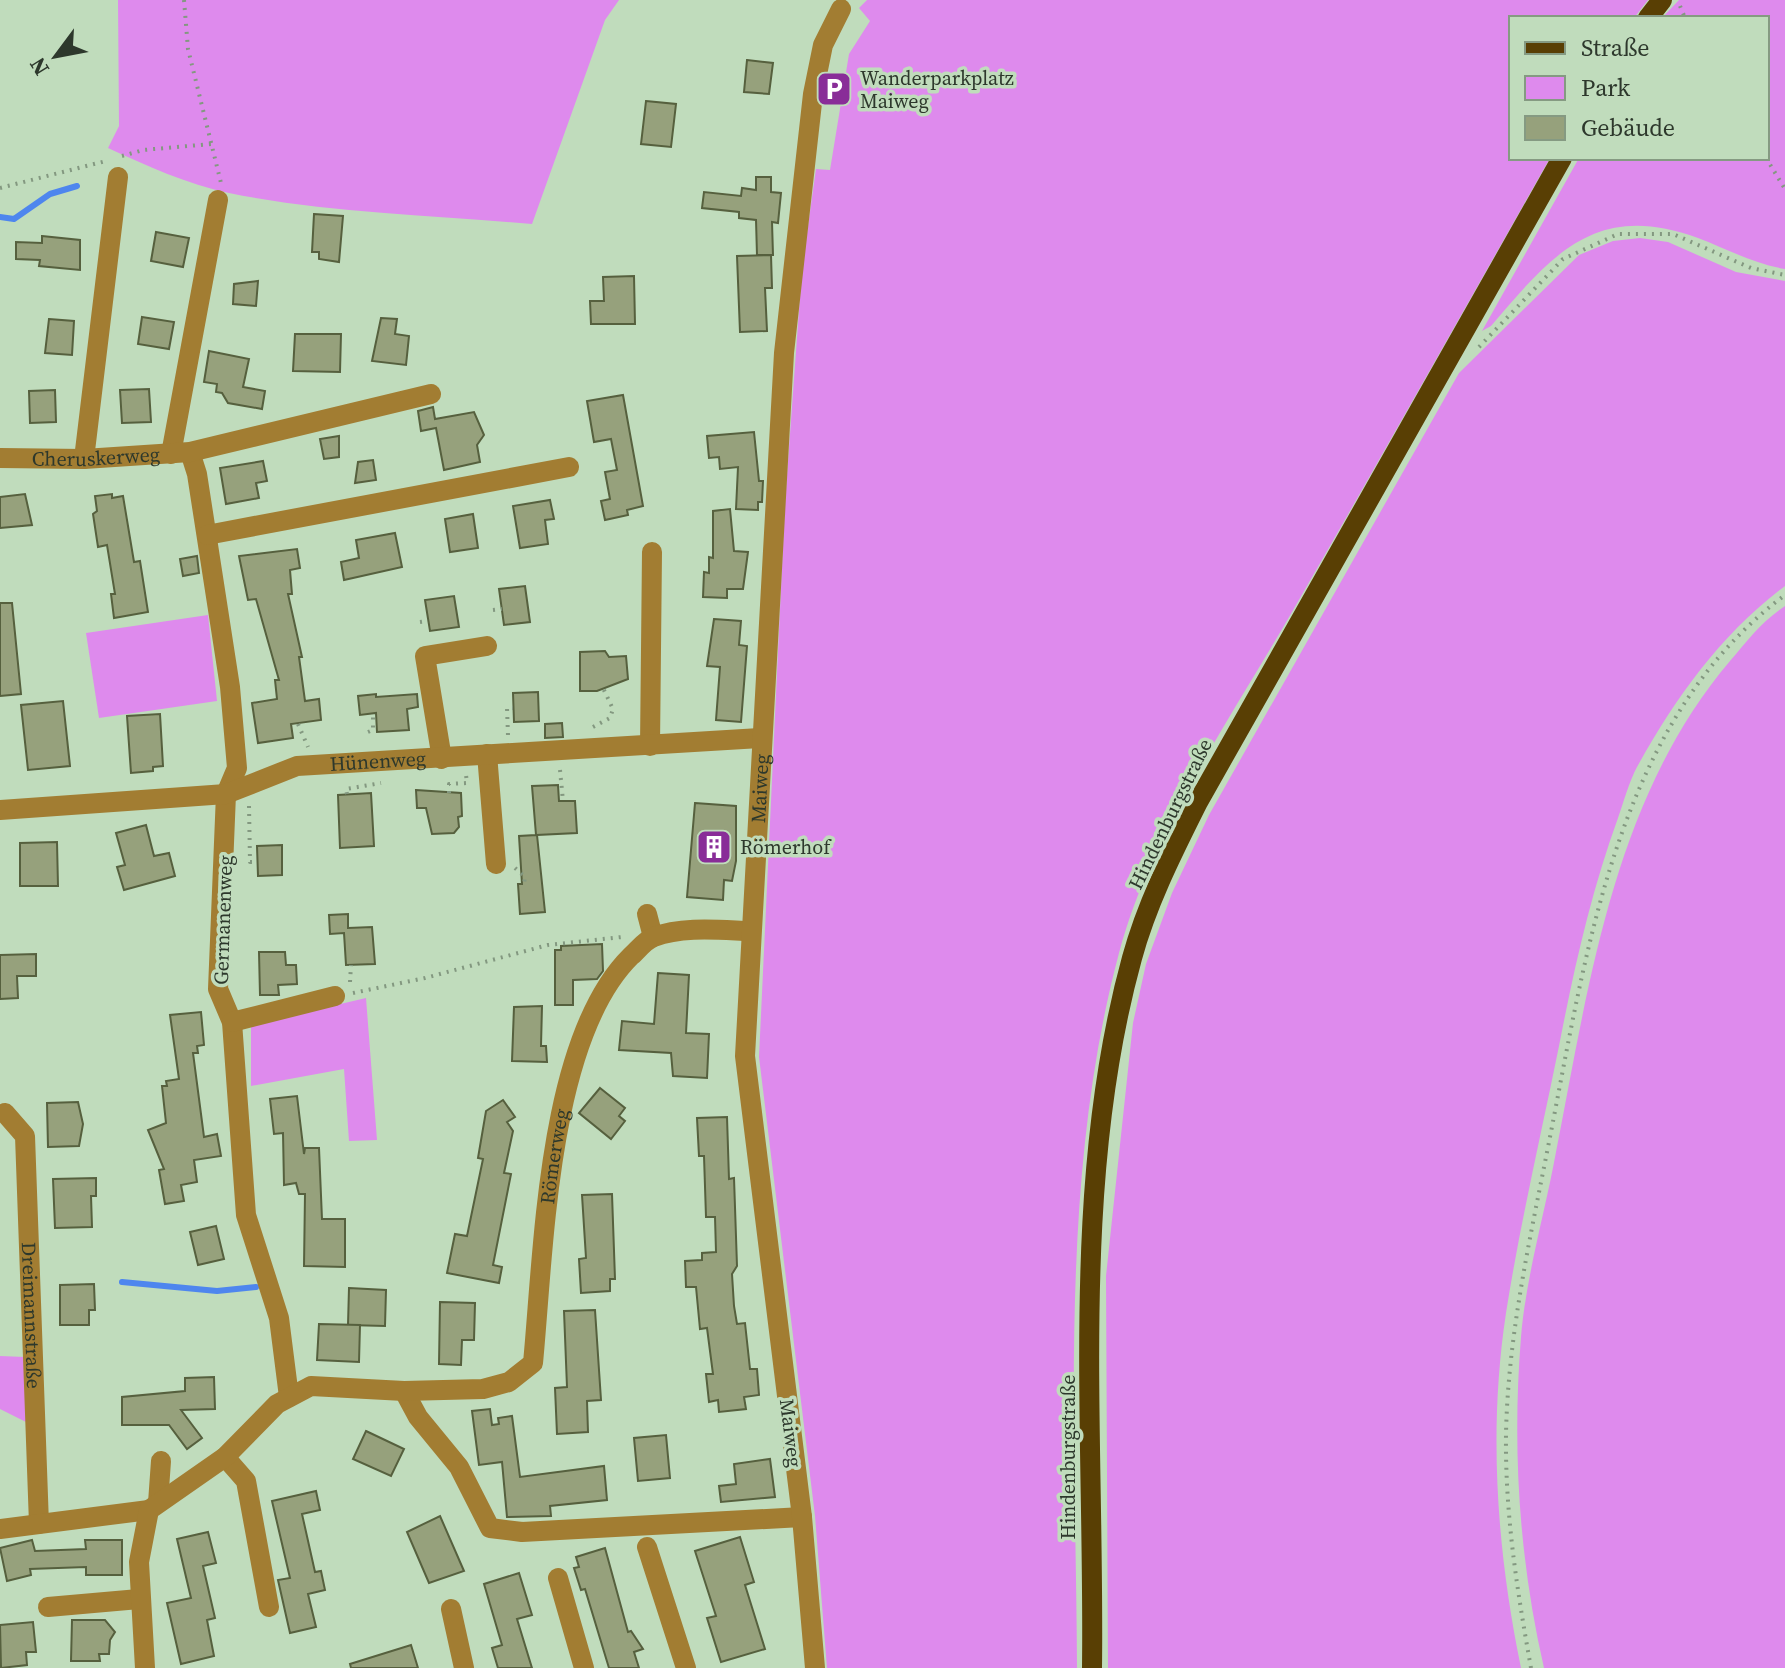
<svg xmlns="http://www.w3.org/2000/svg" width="1785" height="1668" viewBox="0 0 1785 1668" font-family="'Source Serif 4',serif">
<rect width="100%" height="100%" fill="#c0dcbc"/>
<g fill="#de8aed">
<path d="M118 0H619L605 20 532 224C432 215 327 213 229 193 187 184 147 166 108 148L119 126Z"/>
<path d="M867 0H1648L1634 18H1511V158H1550C1464 310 1379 461 1292 612 1229 721 1152 831 1119 953 1058 1181 1076 1434 1077 1668H827L815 1516 759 1057 785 503 802 269 816 169 830 170 849 54 870 21 859 8Z"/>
<path d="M1679 0H1785V269C1754 264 1727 249 1698 238 1597 201 1553 253 1491 326L1482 331 1579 158H1767V18H1662Z"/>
<path d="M1640 238 1668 242 1736 272 1785 281V586C1721 634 1676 697 1637 767 1629 782 1624 801 1618 818 1591 892 1574 969 1559 1046 1541 1135 1520 1224 1506 1313 1488 1432 1497 1551 1521 1668H1108L1106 1276 1133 1023 1146 964 1172 893 1209 815 1459 373 1579 255 1613 241Z"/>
<path d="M1785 606V1668H1544C1519 1559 1512 1448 1521 1337 1526 1276 1545 1213 1556 1152 1589 984 1614 797 1730 661 1747 641 1762 621 1785 606Z"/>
<path d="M208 615 217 701 99 718 86 633Z"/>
<path d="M366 998 377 1140 349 1141 344 1069 251 1086V1025Z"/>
<path d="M0 1356 25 1357 26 1422 0 1409Z"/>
</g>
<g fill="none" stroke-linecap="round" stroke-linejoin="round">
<g stroke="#4e86ee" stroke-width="6">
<path d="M0 217 14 219 50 194 77 186"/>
<path d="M122 1282 217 1291 256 1287"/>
</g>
</g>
<g fill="#96a17c" stroke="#56603e" stroke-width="2">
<path d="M747 60 773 63 769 94 744 92Z"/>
<path d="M646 101 676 104 671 147 641 144Z"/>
<path d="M756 177H771V192L781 193 778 223 772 222 773 255H757L756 220 739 218V212L702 208 704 192 741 196 742 188 756 190Z"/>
<path d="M314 214 343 216 339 262 319 259V252H312Z"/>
<path d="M156 232 189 238 183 267 151 261Z"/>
<path d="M42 236 80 240V270L39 266 40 260 16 259V242L42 243Z"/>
<path d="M771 255 772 288H765L767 331 740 332 737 256Z"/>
<path d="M634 276 635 324H591L590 301H604L603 277Z"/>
<path d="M258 281 256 306 233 304 234 284Z"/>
<path d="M142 317 174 322 169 349 138 344Z"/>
<path d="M381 318 397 319 395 334 409 336 406 365 372 361Z"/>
<path d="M49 319 74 321 72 355 45 353Z"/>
<path d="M295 334H341L340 372 293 371Z"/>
<path d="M209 351 249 359 243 387 265 391 262 409 228 403 222 393 216 392 217 384 204 382Z"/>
<path d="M149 389 151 422 122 423 120 390Z"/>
<path d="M55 390 56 422 30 423 29 391Z"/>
<path d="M623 395 643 506 627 510 628 515 605 520 601 501 610 499 605 472 617 470 611 439 594 442 587 401Z"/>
<path d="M433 407 435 419 474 412 484 435 477 445 480 462 444 470 436 428 421 431 418 411Z"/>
<path d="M754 432 759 481H763L762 502H758V510L736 509 738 467 720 469 719 457 709 458 707 436Z"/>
<path d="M339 436V457L324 459 320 439Z"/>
<path d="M373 460 376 480 355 483 358 462Z"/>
<path d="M263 461 267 481 256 483 259 498 226 504 220 468Z"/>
<path d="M25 494 32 525 0 528V497Z"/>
<path d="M112 494V498L123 496 134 562 140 561 148 612 114 618 111 594H115L107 545 98 547 93 514 97 511 95 496Z"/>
<path d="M550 500 554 519 545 520 548 544 520 548 513 506Z"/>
<path d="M730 509 734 551 748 552 743 589H727V598L703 597 704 572 709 573V557L713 558V511Z"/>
<path d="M473 514 478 548 450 552 445 519Z"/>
<path d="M395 533 402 567 344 580 341 562 359 558 356 540Z"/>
<path d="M297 549 300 568 290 570 292 594H288L302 657H299L305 701 319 699 321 720 291 724 293 738 258 743 252 703 277 699 275 680H279L256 599 248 600 239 556Z"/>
<path d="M197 556 199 573 183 576 180 559Z"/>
<path d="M525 586 530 622 504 625 499 589Z"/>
<path d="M454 596 459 627 430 631 425 600Z"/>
<path d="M0 603H12L21 694 0 696Z"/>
<path d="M714 619 741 621 739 645 747 646 741 722 716 720 720 667 707 666Z"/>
<path d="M605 651 609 657 626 656 628 679 597 691H580V652Z"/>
<path d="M538 692 539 721 514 722 513 693Z"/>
<path d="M376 694V697L417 694 418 707 407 709 409 730 377 732 376 713 360 715 358 696Z"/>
<path d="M63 701 70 766 28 770 21 705Z"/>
<path d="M160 714 163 766 153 767V771L131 773 127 716Z"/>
<path d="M562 723 563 737 545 738V724Z"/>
<path d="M558 785 559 801H575L577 833 537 835 545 912 520 914 518 884H522L519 836 536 835 532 786Z"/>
<path d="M416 790 461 793 462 816 458 817 459 827 454 833 432 834 426 808H417Z"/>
<path d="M371 793 374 846 340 848 338 795Z"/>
<path d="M695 803 736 806V861L732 881 724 880 723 900 687 897Z"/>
<path d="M146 825 154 856 169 853 175 876 124 890 117 867 125 865 116 833Z"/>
<path d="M57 842 58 886H20V843Z"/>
<path d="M282 845V875L258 876 257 846Z"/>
<path d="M348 914V928L372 927 375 964 346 965 344 933 330 934 329 915Z"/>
<path d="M602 944 603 971 597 979 573 980V1005H555V950H561V946Z"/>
<path d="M259 952H285L286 965H296L297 984 278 985 279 995H260Z"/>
<path d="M36 954V976H17L18 998 0 999V955Z"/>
<path d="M658 973 689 975 686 1033 709 1034 707 1078 673 1076 671 1053 619 1050 622 1021 654 1024Z"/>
<path d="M542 1006 541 1046H546L547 1062 512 1061 514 1007Z"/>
<path d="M201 1012 204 1045 197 1046 198 1053H193L204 1137 217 1134 221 1156 194 1160 197 1182 181 1185 184 1201 165 1204 159 1170 164 1169 148 1130 166 1123 162 1086H167L166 1081 179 1079 170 1015Z"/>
<path d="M600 1088 625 1108 619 1116 625 1121 611 1139 579 1113Z"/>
<path d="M297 1096 304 1154 305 1148H319L322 1219H345V1267L304 1266 305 1194H299L296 1183 284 1185 283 1133 274 1134 270 1099Z"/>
<path d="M503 1100 515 1117 507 1122 513 1131 504 1173 511 1174 493 1265 502 1267 499 1283 447 1273 455 1234 467 1236 483 1159 478 1158 486 1111Z"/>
<path d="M78 1102 83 1124 79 1146 48 1147 47 1103Z"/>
<path d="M727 1117 729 1179 734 1178 737 1266 732 1274 734 1306 737 1324 745 1323 750 1369H757L759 1395 744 1397 746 1409 719 1412 718 1400 709 1402 706 1374H713L707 1328 700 1329 696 1287H686L685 1261 702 1260V1253L716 1252 715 1217H706L704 1156H699L697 1118Z"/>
<path d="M96 1178V1196H91L92 1227 55 1228 53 1179Z"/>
<path d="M612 1194 615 1279H610V1291L581 1293 579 1259 586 1258 582 1195Z"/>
<path d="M216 1226 224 1259 198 1265 190 1232Z"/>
<path d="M94 1284 95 1310H89V1325H60V1285Z"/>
<path d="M349 1288 386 1290 385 1326 348 1325Z"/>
<path d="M440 1302 475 1303 474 1340H462L461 1365 439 1364Z"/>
<path d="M595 1310 601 1400 587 1401 588 1432 557 1434 555 1388 567 1387 564 1311Z"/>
<path d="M319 1324 360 1325 359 1362 317 1360Z"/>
<path d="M214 1377 215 1409 181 1410 202 1438 187 1449 169 1425H122V1397L185 1391V1378Z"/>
<path d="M490 1409 492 1425 499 1424 498 1418 512 1416 520 1477 604 1466 607 1500 550 1506 551 1516 507 1517 502 1462 479 1465 472 1411Z"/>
<path d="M366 1431 404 1449 391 1476 353 1459Z"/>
<path d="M666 1435 670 1478 638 1481 634 1438Z"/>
<path d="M770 1459 775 1497 721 1502 719 1486 736 1484 734 1464Z"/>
<path d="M316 1491 320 1510 302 1514 315 1572 321 1571 325 1590 308 1594 316 1627 290 1633 278 1580 290 1578 272 1501Z"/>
<path d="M440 1516 464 1571 429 1583 407 1532Z"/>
<path d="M208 1532 216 1563 203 1566 215 1618 207 1620 214 1656 181 1664 167 1603 191 1598 177 1539Z"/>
<path d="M740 1537 754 1582 745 1585 765 1649 721 1662 707 1618 716 1616 695 1551Z"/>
<path d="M32 1540 35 1551 86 1549 85 1540H122V1575H86V1567L30 1569 31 1575 7 1581 0 1548Z"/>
<path d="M605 1548 628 1632 631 1631 643 1649 634 1652 639 1668H609L585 1589 581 1590 574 1568 579 1567 576 1557Z"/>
<path d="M519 1573 532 1615 517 1619 532 1668H498L492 1648 502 1645 484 1584Z"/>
<path d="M72 1620H105L115 1632 110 1640 109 1654H99L100 1661H71Z"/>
<path d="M33 1622 36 1652H26L27 1665 1 1668 0 1625Z"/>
<path d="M411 1645 418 1668H351L350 1664Z"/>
</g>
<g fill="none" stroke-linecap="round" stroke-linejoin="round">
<g stroke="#839880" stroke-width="4" stroke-dasharray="2 6" stroke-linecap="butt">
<path d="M184 0 188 49 221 183"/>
<path d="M1680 6 1685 18"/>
<path d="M122 156 143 150 211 144"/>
<path d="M1766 158 1785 189"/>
<path d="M0 188 106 161"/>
<path d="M1479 347 1563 259 1618 234H1673L1751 268 1785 275"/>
<path d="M493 610 502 609"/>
<path d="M420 622 428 621"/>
<path d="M298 724 308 747"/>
<path d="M593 727 610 718 613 709 603 688"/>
<path d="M368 732 373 730V717H376"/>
<path d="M508 735 507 708H513"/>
<path d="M560 770 563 801"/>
<path d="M449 793V784L467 783 466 775"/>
<path d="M347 794 346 789 381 783"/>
<path d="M249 806 250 862H257"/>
<path d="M515 868 525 877 524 884"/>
<path d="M350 982 351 965"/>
<path d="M353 993 425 978 548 945 622 937"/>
<path d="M1531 1668C1517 1590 1505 1514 1506 1434 1508 1335 1530 1239 1549 1142 1587 950 1617 720 1785 595"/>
</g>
<g stroke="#a27d32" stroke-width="20">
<path d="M190 452 197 474 230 687 237 768 226 794 218 989 232 1022 246 1215 279 1318 289 1397"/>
<path d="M171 454 218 200"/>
<path id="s1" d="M0 458 84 459 190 452 431 394"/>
<path d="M84 459 118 177"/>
<path d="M207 535 569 467"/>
<path d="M650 746 652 552"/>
<path d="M487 754 496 864"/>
<path d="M442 759 425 656 487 646"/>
<path id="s2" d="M0 810 226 794 297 766 760 738"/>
<path d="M647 914 653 937"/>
<path d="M232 1022 335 996"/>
<path id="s3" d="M5 1113 25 1136 39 1524"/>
<path d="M404 1391 418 1417 459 1467 490 1528 522 1532 802 1517"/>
<path d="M225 1457 246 1481 269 1607"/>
<path d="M158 1503 161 1461"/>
<path d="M0 1529 149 1510"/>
<path d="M647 1547 686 1668"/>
<path d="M558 1578 584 1668"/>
<path d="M48 1607 139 1599"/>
<path d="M451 1609 464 1668"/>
<path id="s4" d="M145 1668 139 1562 149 1510 225 1457 277 1404 311 1386 404 1391 483 1389 509 1382 533 1363C544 1250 547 1039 631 956 638 950 645 940 654 937 682 926 720 930 750 931"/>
<path id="s5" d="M815 1668 802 1517 745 1056 784 353 813 94 823 45 841 9"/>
</g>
<g stroke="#593f04" stroke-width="20">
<path d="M1648 18 1662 0"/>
<path d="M1092 1668C1095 1433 1069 1187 1132 958 1147 903 1173 852 1198 802L1562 158"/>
</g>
</g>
<defs>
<symbol id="parking-square" viewBox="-11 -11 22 22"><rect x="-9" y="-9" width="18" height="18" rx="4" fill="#892d98" stroke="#c0dcbc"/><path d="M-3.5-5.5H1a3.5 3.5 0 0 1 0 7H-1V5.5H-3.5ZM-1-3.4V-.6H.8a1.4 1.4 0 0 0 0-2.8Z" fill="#fff"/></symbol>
<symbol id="building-square" viewBox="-11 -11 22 22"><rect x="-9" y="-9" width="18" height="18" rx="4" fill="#892d98" stroke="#c0dcbc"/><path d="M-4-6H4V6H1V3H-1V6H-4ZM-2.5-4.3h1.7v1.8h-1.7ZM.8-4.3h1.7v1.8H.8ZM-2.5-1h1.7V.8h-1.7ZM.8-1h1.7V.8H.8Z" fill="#fff"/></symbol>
</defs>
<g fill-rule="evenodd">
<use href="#parking-square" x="814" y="69" width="40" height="40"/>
<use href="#building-square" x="694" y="827" width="40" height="40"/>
</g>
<g text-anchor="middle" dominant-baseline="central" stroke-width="7" stroke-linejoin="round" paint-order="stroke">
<g font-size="20" fill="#2d382c" stroke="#c0dcbc" text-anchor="start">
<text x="860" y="78">Wanderparkplatz<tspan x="860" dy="23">Maiweg</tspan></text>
<text x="740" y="847">Römerhof</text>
</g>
<g font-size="20" fill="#2d382c" stroke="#c0dcbc">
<text stroke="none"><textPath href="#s1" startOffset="96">Cheruskerweg</textPath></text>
<text stroke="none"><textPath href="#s2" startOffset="384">Hünenweg</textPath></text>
<text stroke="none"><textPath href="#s5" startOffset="884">Maiweg</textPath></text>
<text transform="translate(1170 814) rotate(-64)">Hindenburgstraße</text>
<text transform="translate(223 920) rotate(-88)">Germanenweg</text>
<text stroke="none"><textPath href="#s4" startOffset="802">Römerweg</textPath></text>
<text stroke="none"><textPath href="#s3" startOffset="210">Dreimannstraße</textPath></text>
<text transform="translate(791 1433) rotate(83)">Maiweg</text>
<text transform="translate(1068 1457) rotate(-90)">Hindenburgstraße</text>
</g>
</g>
<rect x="1509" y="16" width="260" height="144" fill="#c0dcbc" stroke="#859a82" stroke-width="2"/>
<rect x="1525" y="42" width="40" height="12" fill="#593f04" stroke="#859a82" stroke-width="2"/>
<text x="1581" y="56" font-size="24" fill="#2d382c">Straße</text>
<rect x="1525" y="76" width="40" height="24" fill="#de8aed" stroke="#859a82" stroke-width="2"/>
<text x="1581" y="96" font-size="24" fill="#2d382c">Park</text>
<rect x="1525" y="116" width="40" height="24" fill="#96a17c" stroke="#859a82" stroke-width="2"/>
<text x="1581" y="136" font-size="24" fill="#2d382c">Gebäude</text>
<g transform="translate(56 56) rotate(238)" stroke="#c0dcbc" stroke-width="6" paint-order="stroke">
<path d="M0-6L14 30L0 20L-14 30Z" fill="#2d382c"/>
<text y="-12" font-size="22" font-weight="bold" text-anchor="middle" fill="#2d382c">N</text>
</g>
</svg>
